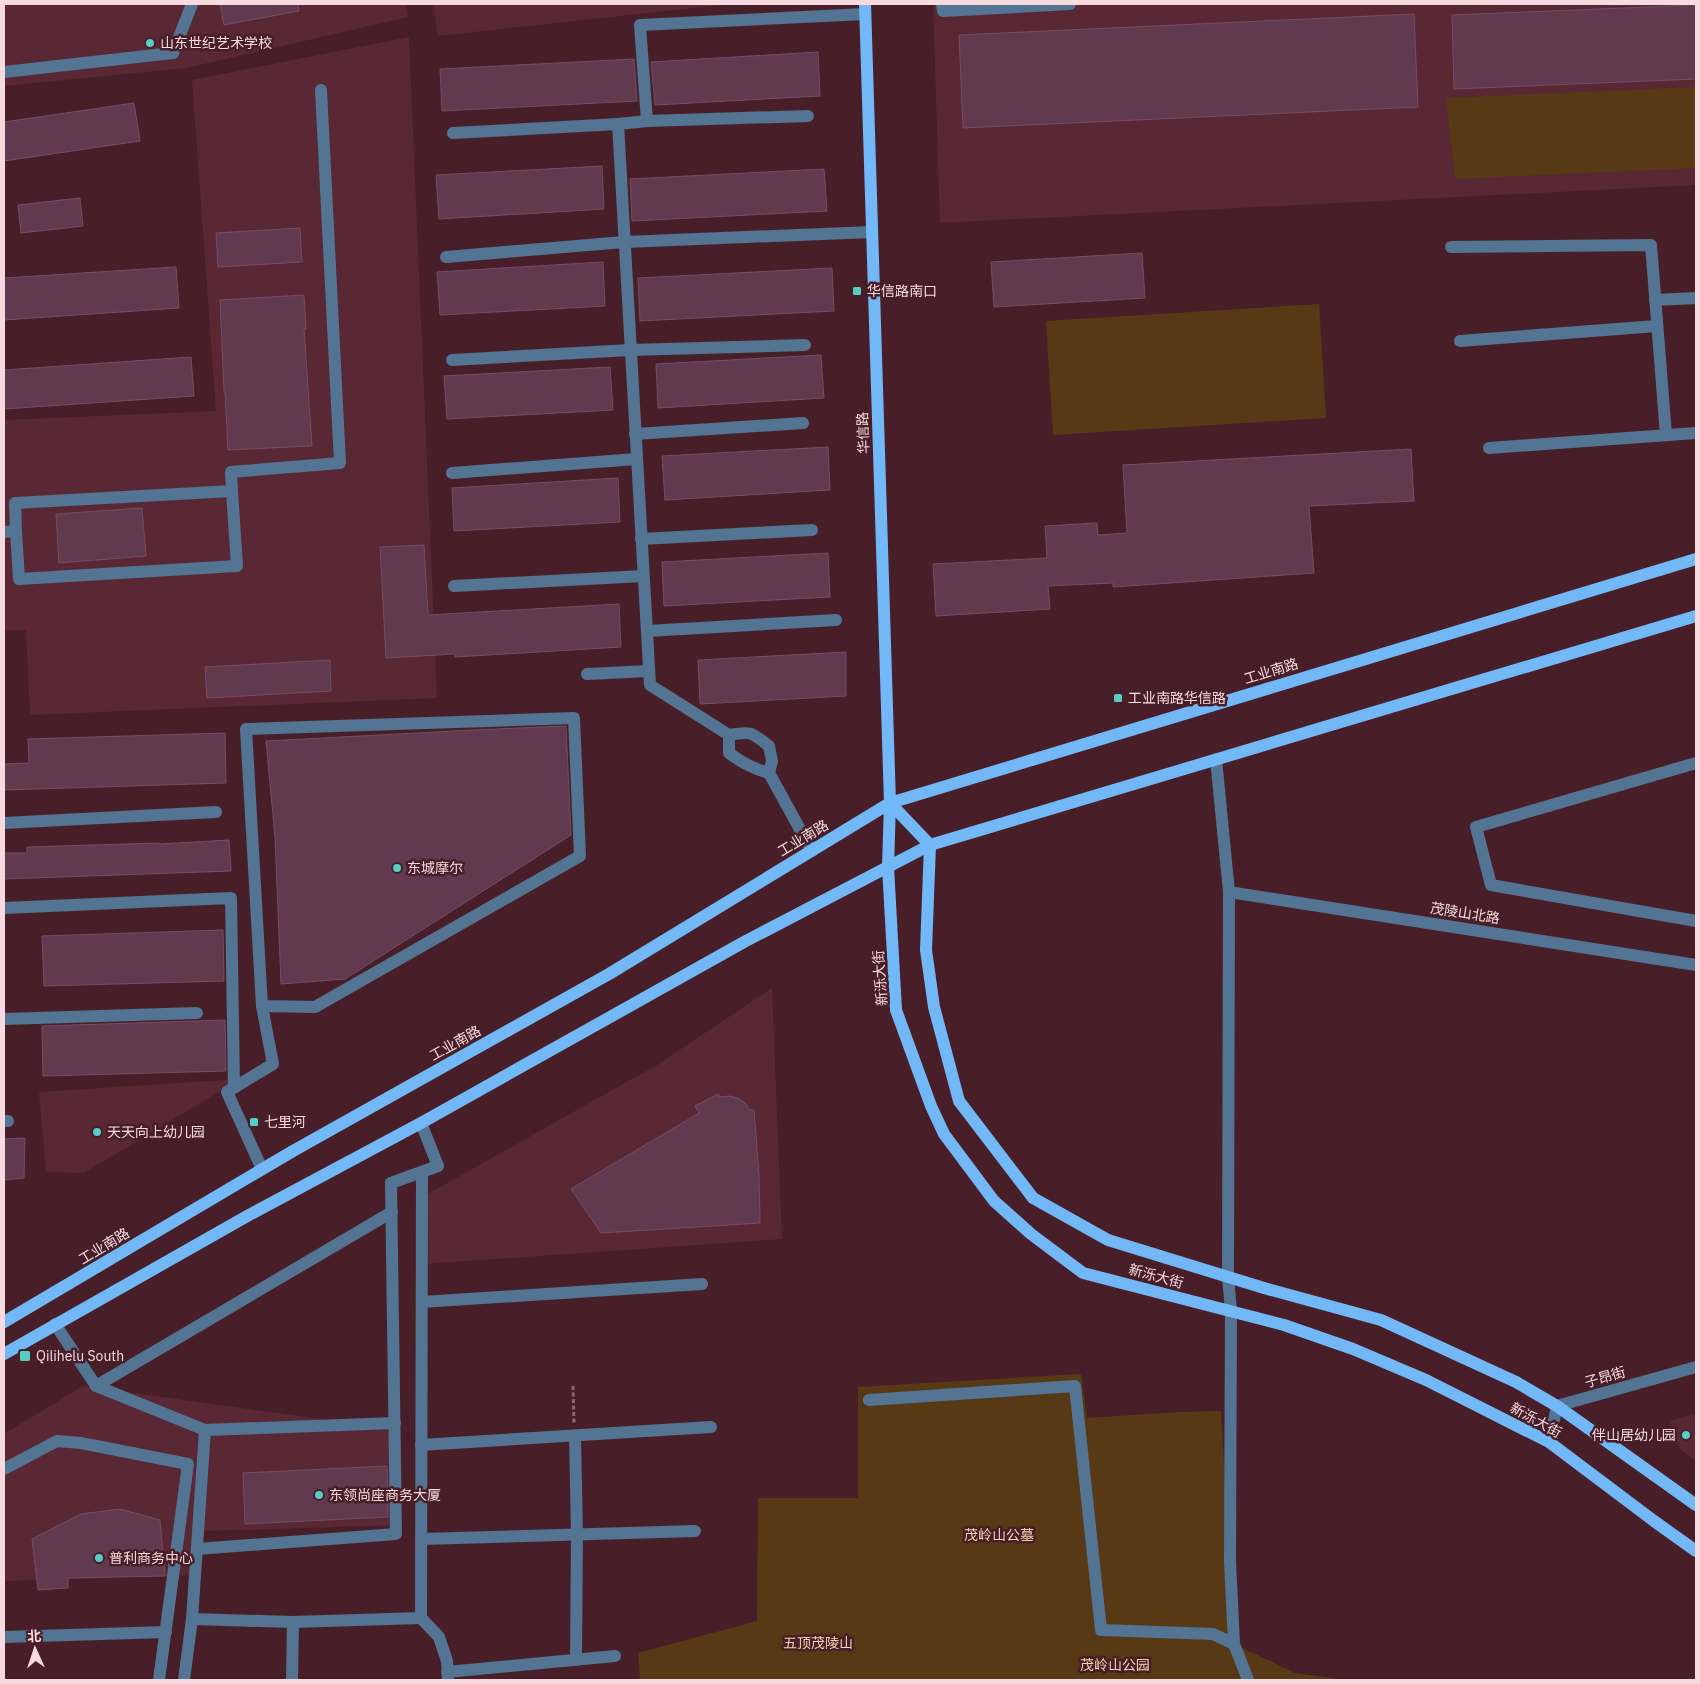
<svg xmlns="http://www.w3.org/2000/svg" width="1700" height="1684" viewBox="0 0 1700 1684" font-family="'IBM Plex Sans','Noto Sans SC',sans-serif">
<rect width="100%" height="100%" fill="#481f28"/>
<g fill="#592834">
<path d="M4 4H406L408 17 186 68 4 86Z"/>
<path d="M433 4H730L438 36Z"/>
<path d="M933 4H1696V185L940 223Z"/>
<path d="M409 37 437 698 30 715 26 630 4 631V420L216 411 192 80Z"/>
<path d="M772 988 782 1239 424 1264 426 1195 657 1065Z"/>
<path d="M240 1079 84 1173 46 1172 39 1092Z"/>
<path d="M83 1386 393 1429 399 1525 203 1531 198 1575 4 1581V1434Z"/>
<path d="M1696 1413V1461L1680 1449 1670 1421Z"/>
</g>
<g fill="#583915">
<path d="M1696 87V168L1455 179 1446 98Z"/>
<path d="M1319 304 1326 418 1053 435 1046 321Z"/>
<path d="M1081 1374 1087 1418 1180 1412 1221 1411 1234 1644 1295 1673 1346 1680H640L638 1653 757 1621 758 1498H858V1387Z"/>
</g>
<g fill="#623a4f" stroke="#764d63">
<path d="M220 4H298L299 11 224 25Z"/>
<path d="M1696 5V79L1454 89 1452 15Z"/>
<path d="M1414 14 1418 107 963 128 959 35Z"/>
<path d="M818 52 820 96 655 105 651 62Z"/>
<path d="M634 59 637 101 442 111 440 69Z"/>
<path d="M134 103 140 141 4 161V122Z"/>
<path d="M602 166 604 209 439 219 436 175Z"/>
<path d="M824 169 827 211 632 221 630 179Z"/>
<path d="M80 198 83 226 21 233 18 205Z"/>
<path d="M300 228 302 262 218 267 216 233Z"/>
<path d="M1142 253 1145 298 994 307 991 262Z"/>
<path d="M603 262 605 306 440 315 437 272Z"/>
<path d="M176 267 179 308 4 320V278Z"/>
<path d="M832 268 834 311 640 321 638 278Z"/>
<path d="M304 295 306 329H304L312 446 228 450 225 392H224L220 300Z"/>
<path d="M821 355 824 398 658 408 656 364Z"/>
<path d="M191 357 194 396 4 409V370Z"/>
<path d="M610 367 613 410 447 419 444 376Z"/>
<path d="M828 447 830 490 665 500 662 456Z"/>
<path d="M1411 449 1414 501 1309 506 1314 573 1113 587V583L1048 586 1050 609 936 616 933 564 1047 558 1045 526 1097 523 1098 535 1127 533 1123 465Z"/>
<path d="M618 478 620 522 454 531 452 488Z"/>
<path d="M142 508 146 556 59 563 56 514Z"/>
<path d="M424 545 428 615 619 604 621 647 455 657V654L386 658 380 547Z"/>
<path d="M828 553 830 597 664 606 662 562Z"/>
<path d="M846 652V696L700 704 698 660Z"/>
<path d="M330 660 331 691 207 698 205 667Z"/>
<path d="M566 726 571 835 345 979 281 984 275 837 266 741 473 730Z"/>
<path d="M225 733 226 783 4 790V764L29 763 28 739Z"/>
<path d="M229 840 231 871 4 879V853H27V847L159 843V844Z"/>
<path d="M223 930 224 981 44 986 42 936Z"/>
<path d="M225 1020 226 1071 43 1076 42 1026Z"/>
<path d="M718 1094 720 1097 729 1096 738 1098 745 1103 750 1110H754L759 1174 760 1223 601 1233 571 1189 699 1113 695 1106Z"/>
<path d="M25 1138 24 1178 4 1180V1139Z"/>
<path d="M387 1466 388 1517 245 1524 243 1473Z"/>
<path d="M120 1509 160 1520 165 1576 68 1578V1588L38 1590 32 1539 81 1514Z"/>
</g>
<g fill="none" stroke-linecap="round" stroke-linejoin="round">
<path stroke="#8c6870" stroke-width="3" stroke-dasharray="4 2.5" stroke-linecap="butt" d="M573 1386 574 1423"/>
<g stroke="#537492" stroke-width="12">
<path d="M942 4 943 11 1070 4"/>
<path d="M4 72 173 53 192 4"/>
<path d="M647 121 808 116"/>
<path d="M453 133 618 124"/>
<path d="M1451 247 1651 245 1666 435"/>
<path d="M446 257 624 242 872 232"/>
<path d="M1655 300 1696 298"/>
<path d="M1460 341 1657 326"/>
<path d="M452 360 630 350 805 345"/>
<path d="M635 434 803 423"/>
<path d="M1489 448 1696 433"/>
<path d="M452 473 636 459"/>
<path d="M16 531 19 579 237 566 232 491"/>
<path d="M4 532 16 531 15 503 232 491 231 472 340 463 321 90"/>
<path d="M641 539 812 530"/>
<path d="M454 586 643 576"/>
<path d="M647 631 836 620"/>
<path d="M587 674 649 671"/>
<path d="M574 718 580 856 315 1007 262 1006 246 729Z"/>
<path d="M729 735C751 731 751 732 769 746L772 761 769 773"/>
<path d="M1216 759 1229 892 1228 1277 1231 1311 1230 1561 1234 1644 1248 1680"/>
<path d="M1696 763 1476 827 1491 885 1696 921"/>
<path d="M4 823 216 812"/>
<path d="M812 851 769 773C754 769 742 763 729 753V735L650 685 618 124 647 121 640 25 865 14"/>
<path d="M1229 892 1696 965"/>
<path d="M4 908 231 898 234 1087"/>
<path d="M262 1006 273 1064 227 1092 262 1169"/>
<path d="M4 1019 197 1013"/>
<path d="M4 1121H8"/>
<path d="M422 1172 421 1618 439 1637 447 1661 448 1680"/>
<path d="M422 1302 702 1284"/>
<path d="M55 1324 96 1386 205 1430 395 1423"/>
<path d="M96 1386 392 1212"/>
<path d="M869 1400 1075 1386 1101 1630 1213 1634 1234 1644"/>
<path d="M575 1436 577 1534 576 1660"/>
<path d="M1549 1442 1557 1406 1696 1367"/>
<path d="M421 1445 711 1427"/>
<path d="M4 1469 57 1441 81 1443 188 1464 159 1680"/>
<path d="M421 1539 695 1531"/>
<path d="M197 1549 396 1534 391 1183 438 1166 421 1123"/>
<path d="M192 1619 293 1622 292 1680"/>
<path d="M293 1622 421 1618"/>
<path d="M4 1637 166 1632"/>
<path d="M447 1672 615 1656"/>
<path d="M184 1680 192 1619 205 1430"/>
</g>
<g stroke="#73b8f6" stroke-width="12">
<path d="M865 4 890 803 888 867 896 1010 931 1106 944 1134 994 1201 1031 1234 1083 1273 1284 1325 1353 1349 1426 1380 1549 1442 1654 1521 1696 1551"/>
<path d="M890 803 930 845"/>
<path d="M930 845 926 950 934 1007 959 1101 1033 1198 1108 1240 1264 1288 1381 1320 1516 1382 1557 1406 1696 1505"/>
<path d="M4 1322 293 1151 609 974 890 803 1696 559"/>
<path d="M4 1354 249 1215 421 1123 744 942 930 845 1696 616"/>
</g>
</g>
<g fill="#56cec3" stroke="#481f28" stroke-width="2">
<circle cx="150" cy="43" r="5"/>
<rect x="852" y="286" width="10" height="10" rx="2.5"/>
<rect x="1113" y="693" width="10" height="10" rx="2.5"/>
<circle cx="397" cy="868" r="5"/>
<rect x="249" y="1117" width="10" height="10" rx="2.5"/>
<circle cx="97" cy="1132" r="5"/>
<rect x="19" y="1350" width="12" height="12" rx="2.5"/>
<circle cx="1686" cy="1435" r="5"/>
<circle cx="319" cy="1495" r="5"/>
<circle cx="99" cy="1558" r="5"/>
</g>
<g text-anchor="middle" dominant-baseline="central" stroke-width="5" stroke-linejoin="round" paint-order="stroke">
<g font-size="14" fill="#f6dadf" stroke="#481f28" text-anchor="start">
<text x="160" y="43">山东世纪艺术学校</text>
<text x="867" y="291">华信路南口</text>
<text x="1128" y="698">工业南路华信路</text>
<text x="407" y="868">东城摩尔</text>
<text x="264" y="1122">七里河</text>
<text x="107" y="1132">天天向上幼儿园</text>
<text x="36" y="1356">Qilihelu South</text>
<text x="1676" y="1435" text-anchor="end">伴山居幼儿园</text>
<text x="329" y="1495">东领尚座商务大厦</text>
<text x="109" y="1558">普利商务中心</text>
</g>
<g font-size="14" fill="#f6dadf" stroke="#481f28">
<text transform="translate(863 433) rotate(-92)">华信路</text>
<text transform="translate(1271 671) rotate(-17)">工业南路</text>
<text transform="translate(803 838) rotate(-31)">工业南路</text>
<text transform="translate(1465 913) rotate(9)">茂陵山北路</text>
<text transform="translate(880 978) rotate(-94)">新泺大街</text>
<text transform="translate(455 1043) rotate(-29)">工业南路</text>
<text transform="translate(104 1246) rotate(-31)">工业南路</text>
<text transform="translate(1156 1276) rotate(15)">新泺大街</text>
<text transform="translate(1605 1377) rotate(-16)">子昂街</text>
<text transform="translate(1536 1420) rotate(29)">新泺大街</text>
</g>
<g font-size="14" fill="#f6d1ab" stroke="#481f28">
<text x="999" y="1535">茂岭山公墓</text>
<text x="818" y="1643">五顶茂陵山</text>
<text x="1115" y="1665">茂岭山公园</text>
</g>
</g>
<rect width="1700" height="1684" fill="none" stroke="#f6dadf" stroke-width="10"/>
<g transform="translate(35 1649) rotate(357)" stroke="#481f28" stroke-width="4" paint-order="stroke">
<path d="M0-4L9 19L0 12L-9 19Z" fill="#f6dadf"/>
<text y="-8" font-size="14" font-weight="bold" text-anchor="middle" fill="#f6dadf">北</text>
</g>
</svg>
